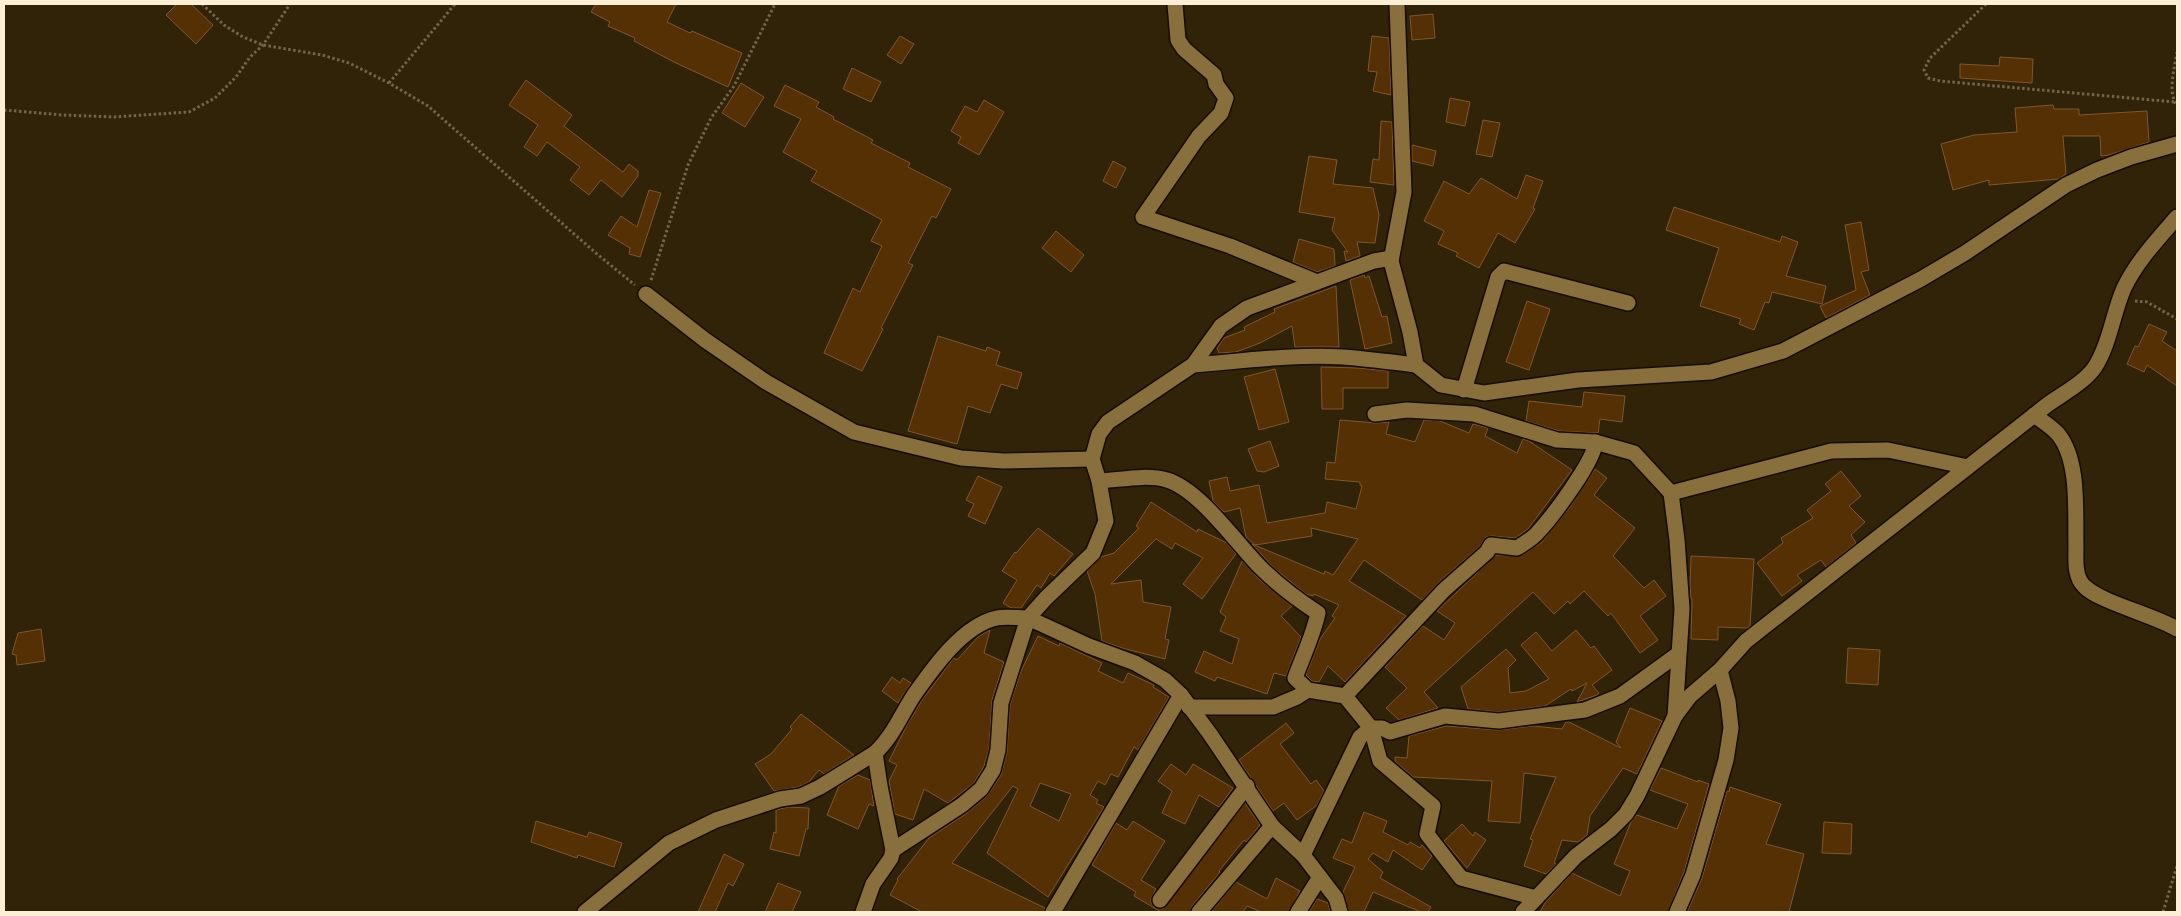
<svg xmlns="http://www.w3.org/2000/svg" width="2181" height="916" viewBox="0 0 2181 916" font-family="Merriweather,serif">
<rect width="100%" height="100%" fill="#302307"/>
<g fill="#553004" stroke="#7e562f" fill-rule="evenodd">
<path d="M177 4H191L213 25 196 44 166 15Z"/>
<path d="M596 4H676L667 22 690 33 692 31 742 53 728 87 676 63 634 41 635 38 608 26 610 22 591 12Z"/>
<path d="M1433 14 1435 38 1412 40 1410 16Z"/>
<path d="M900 36 914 44 901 64 887 55Z"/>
<path d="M1372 36 1389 38 1391 95 1373 91 1377 72 1368 71Z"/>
<path d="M2000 57 2033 59 2032 83 1960 78V64L1999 66Z"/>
<path d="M852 68 881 82 871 102 843 89Z"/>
<path d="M526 80 572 115 564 126 623 172 629 164 638 171V176L622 197 601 180 589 195 570 180 580 167 547 142 537 156 524 147 538 125 509 105Z"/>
<path d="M741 83 764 97 745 127 722 113Z"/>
<path d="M785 85 819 102 816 107 834 117 833 119 873 140 871 143 910 163 908 167 951 189 936 218 932 216 908 263 913 265 881 328 883 329 862 371 824 353 853 288 860 292 882 246 871 241 882 220 811 181 817 171 783 152 801 119 774 106Z"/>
<path d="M1450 98 1470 102 1465 126 1446 122Z"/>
<path d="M984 100 1004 112 979 155 958 143 961 137 951 131 965 106 977 112Z"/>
<path d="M2053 105 2054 109H2079V115L2147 111 2149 142 2109 155 2101 156 2100 136H2063L2066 174 2059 179 1989 185V180L1953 190 1941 144 1974 135 2017 132 2015 108Z"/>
<path d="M1483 120 1500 123 1492 157 1476 154Z"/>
<path d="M1381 121 1392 122 1394 185 1370 182 1373 159 1379 160Z"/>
<path d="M1412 145 1436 151 1433 166 1412 161Z"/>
<path d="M1309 156 1337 160 1333 184 1373 188 1379 215 1375 243 1357 242 1360 256 1346 261 1344 251 1348 252 1332 230 1335 218 1299 212Z"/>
<path d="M1113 161 1126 168 1116 188 1103 181Z"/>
<path d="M1526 175 1543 181 1533 208 1535 209 1515 243 1498 233 1479 268 1456 256 1458 253 1438 244 1444 231 1424 221 1444 181 1469 194 1481 178 1517 199Z"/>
<path d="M649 190 661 193 640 257 629 254 630 248 608 235 621 216 637 227Z"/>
<path d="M1674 207 1780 242 1782 236 1798 242 1786 276 1826 286 1822 304 1772 292 1769 303 1765 302 1754 330 1739 324 1741 319 1700 306 1719 248 1666 230Z"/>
<path d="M1861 222 1869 270 1861 272 1870 295 1826 318 1820 306 1856 290 1845 225Z"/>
<path d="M1056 231 1084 255 1071 272 1042 248Z"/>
<path d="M1299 239 1334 249 1335 266 1317 272 1293 262Z"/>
<path d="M1364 275 1365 278 1369 276 1382 317 1387 316 1392 343 1365 349 1350 280Z"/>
<path d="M1336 286 1339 347H1295L1292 326 1260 343 1236 352 1219 353 1217 348 1224 338 1245 330 1244 327 1275 312 1274 309Z"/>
<path d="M1527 301 1550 309 1529 370 1506 362Z"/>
<path d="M2149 324 2167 332 2162 341 2177 351V386L2147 365 2144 372 2127 364 2135 346 2138 347Z"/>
<path d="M938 336 986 351 987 347 1000 352 996 365 1022 373 1017 389 1001 384 990 413 968 406 957 444 908 431Z"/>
<path d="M1321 367 1358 368 1388 371V388H1343V409H1322Z"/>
<path d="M1275 369 1289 422 1259 430 1244 377Z"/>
<path d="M1584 392 1625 396 1622 422 1600 419 1598 433 1559 431 1526 421 1529 401 1582 407Z"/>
<path d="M1340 420 1376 423 1389 422 1386 434 1415 442 1424 420 1440 421 1469 433 1473 424 1488 428 1485 436 1517 453 1523 439 1529 441 1572 470 1528 529 1515 538 1492 536 1486 537 1480 546 1438 583 1422 600 1364 560 1349 581 1406 616 1345 682 1328 666 1319 682 1312 681 1306 675 1320 639 1335 618 1332 616 1339 605 1314 594 1313 596 1306 594 1274 568 1252 544 1324 574 1325 571 1333 575 1358 539 1311 528 1312 536 1255 545 1246 537 1240 508 1224 512 1213 501 1209 481 1227 477 1230 491 1259 485 1267 523 1325 513 1327 502 1356 509 1362 486 1360 485V482L1325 479 1327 462 1335 463Z"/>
<path d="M1270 441 1279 466 1264 472 1257 471 1248 449Z"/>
<path d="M1595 469 1607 478 1594 495 1635 528 1613 556 1644 588 1654 580 1666 596 1640 616 1658 640 1640 653 1611 613 1608 616 1584 591 1570 604 1568 601 1554 614 1533 592 1424 692 1438 708 1399 720 1386 708 1407 688 1385 667 1423 626 1444 640 1455 623 1437 611 1496 555 1521 556 1541 543 1570 507Z"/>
<path d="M1841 471 1861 496 1849 506 1865 522 1851 535 1856 543 1826 567 1821 560 1797 575 1802 581 1782 596 1757 563 1783 543 1781 538 1813 518 1807 510 1831 491 1825 484Z"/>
<path d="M978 476 1002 487 985 524 968 516 974 504 966 500Z"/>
<path d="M1151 502 1197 532 1198 529 1227 543 1236 554 1202 599 1183 584 1203 558 1175 543 1172 549 1156 539 1111 584 1141 580 1143 602 1171 607 1165 639 1169 640 1165 659 1122 648 1102 641 1095 594 1087 571 1101 557 1114 553 1139 528 1136 526Z"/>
<path d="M1038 528 1073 554 1054 576 1050 573 1041 588 1037 585 1021 608H1011L1003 603 1017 580 1002 571 1015 552 1016 553Z"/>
<path d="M1691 556 1754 559 1750 626 1747 628 1718 627V640L1691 639 1692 599H1691L1690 584Z"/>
<path d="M1242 561 1261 581 1292 606 1281 616 1301 637 1286 676 1274 673 1267 694 1217 677 1215 681 1195 672 1204 651 1232 664 1239 639 1220 631 1226 617 1220 612Z"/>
<path d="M41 629 45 661 17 665 16 655 12 654 18 633Z"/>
<path d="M990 630 984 653 1004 662 992 700 989 749 984 766 974 783 948 803 924 789 913 820 895 814 889 781 897 765 889 761 907 725 922 700 947 667 954 658 957 660 978 637Z"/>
<path d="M1576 630 1591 648 1594 646 1612 670 1592 685 1599 693 1597 695 1577 702 1587 683 1572 691 1571 689 1545 706 1499 712 1468 709 1461 687 1506 649 1516 660 1508 668 1510 693 1526 691 1549 679 1521 645 1536 632 1552 651Z"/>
<path d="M1038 636 1059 646 1060 643 1102 663 1098 671 1123 683 1128 673 1154 685 1153 687 1169 697 1138 750 1134 747 1118 777 1111 774 1105 785 1098 781 1090 795 1098 800 1096 803 1104 807 1048 897 987 853 1018 789 1013 786 952 863 1045 908 1044 912H922L890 895 898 880 897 879 929 838 967 813 987 796 1001 775 1007 751 1010 705 1021 671ZM1040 783 1071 794 1059 821 1030 806Z"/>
<path d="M1848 648 1880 650 1878 685 1846 683Z"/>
<path d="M892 677 900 683 903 678 911 683 898 703 882 691Z"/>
<path d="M1630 708 1662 721 1637 774 1623 768 1590 816 1587 835 1578 842 1562 840 1554 863 1556 864 1546 874 1524 866 1533 840 1530 839 1556 777 1524 773 1520 823 1488 821 1492 781 1413 777 1395 761V757L1407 758 1409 736 1446 726 1498 730 1533 726 1562 729 1566 722H1569L1621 748 1616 742Z"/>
<path d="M801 714 854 755 824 774 819 770 809 782 798 787 774 791 755 764 771 754 792 729 790 727Z"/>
<path d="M1286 723 1294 733 1280 744 1311 784 1316 780 1324 791 1317 805 1297 820 1284 803 1273 811 1239 760Z"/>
<path d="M1171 764 1186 775 1193 764 1233 788 1219 807 1199 795 1185 824 1162 813 1172 791 1158 781Z"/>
<path d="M1661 768 1698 782V780L1709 784 1684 872 1668 912H1540L1545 903 1572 873 1620 896 1630 871 1614 864 1631 822 1637 815 1677 829 1688 804 1650 790Z"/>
<path d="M858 775 870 780 874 806 869 804 858 829 827 815 839 786Z"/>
<path d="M1730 787 1781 804 1766 844 1804 854 1789 912H1687L1702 878 1727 791 1729 792Z"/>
<path d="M1245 803 1260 825 1246 842 1244 840 1219 871 1220 872 1192 906 1190 912H1161L1134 896 1136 892 1092 865 1116 823 1127 830 1133 821 1165 841 1141 880 1156 889 1151 898V903L1155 908 1163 909Z"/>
<path d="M788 807 809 808 808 829H806L799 856 770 849 774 832 776 833V810Z"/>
<path d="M1364 812 1387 821 1383 832 1408 845 1410 842 1420 848 1422 845 1432 856 1422 870 1393 850 1388 862 1373 853 1368 859 1383 872 1380 878 1431 907 1428 912H1421L1373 892 1364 912H1349L1343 892 1355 867 1333 858 1342 839 1352 843Z"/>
<path d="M536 821 587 837 589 832 622 843 614 867 578 855 577 858 531 842Z"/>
<path d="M1824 822 1852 824 1851 854 1822 853Z"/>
<path d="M1462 824 1473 836 1475 832 1486 840 1467 868 1444 841Z"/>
<path d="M724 854 744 864 733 886 728 883 715 912H698Z"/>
<path d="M1276 878 1300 891 1289 912H1261L1247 906 1243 912H1211L1236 882 1267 899Z"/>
<path d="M778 883 801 892 792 912H765Z"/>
<path d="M1317 899 1328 903 1330 912H1309Z"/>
</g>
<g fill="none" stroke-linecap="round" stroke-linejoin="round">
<defs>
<g id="minor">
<path d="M1175 4 1178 40 1184 49 1214 75 1216 84 1226 98 1221 113 1199 136 1143 217 1230 246 1317 282"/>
<path d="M1397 4 1404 192 1391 261 1410 332 1416 365 1441 385 1484 393 1578 380 1711 372 1783 351 1921 279 1965 253 2066 185 2097 170 2131 157 2177 144"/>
<path d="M646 294 705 340 766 382 854 432 961 458 1003 461 1092 459"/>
<path d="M1193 365C1243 361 1293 354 1343 357 1367 359 1392 362 1416 365"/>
<path d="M1464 390 1498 277 1504 271 1628 303"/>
<path d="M1375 414 1407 410 1474 414 1557 440 1595 442"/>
<path d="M2034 415C2042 421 2052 427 2058 434 2080 461 2075 513 2076 546 2076 559 2074 576 2084 586 2099 602 2154 615 2177 629"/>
<path d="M1099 481C1120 480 1146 474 1167 480 1200 490 1237 544 1261 568 1279 586 1298 600 1318 613 1313 636 1303 656 1295 678L1308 690 1345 696 1371 728 1380 761 1433 806 1427 834 1461 878 1536 898"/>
<path d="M1671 493 1831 451 1888 450 1968 467"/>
<path d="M1345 696 1444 590 1487 552 1491 545 1517 548C1525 543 1534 538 1539 531 1552 517 1596 459 1595 442L1634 453 1671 493 1677 540 1682 609 1675 716"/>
<path d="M1189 707H1273L1297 697 1308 690"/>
<path d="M893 850 962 805 981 789 993 770 998 750 1001 703 1028 618 1089 646 1135 663 1165 680 1181 695 1210 734 1272 826 1303 855 1336 898 1340 912"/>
<path d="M1303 855 1360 737 1371 728H1382L1390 732 1445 716 1499 721 1585 710 1620 696 1678 654"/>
<path d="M1160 900 1247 786"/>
<path d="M585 912 669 843 716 820 780 799 801 796 820 787 875 753"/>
<path d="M863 912 873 884 891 858 893 850 880 786 875 753C893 736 901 715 914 695 933 668 963 625 997 618 1006 616 1018 618 1028 618L1046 598 1093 553 1106 521 1099 481 1092 459 1099 434 1108 422 1193 365 1221 326 1247 308 1374 261 1386 259 1391 261"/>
<path d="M1053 912 1181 695"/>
<path d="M1199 912 1272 826"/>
<path d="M1298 912 1320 877"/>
<path d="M1523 912 1576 856 1611 829 1626 814 1637 796 1675 716 1690 696 1720 670 1746 641 2047 405C2062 394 2084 383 2095 367 2110 343 2113 313 2124 288 2137 261 2158 239 2177 217"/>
<path d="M1677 912 1693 875 1726 760 1731 728 1728 701 1720 670"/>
</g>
</defs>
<use href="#minor" stroke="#170c00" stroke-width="18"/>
<g stroke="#726549" stroke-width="3" stroke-dasharray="2.5 2.5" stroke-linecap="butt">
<path d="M202 4 224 25 243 37 263 45 322 55 349 63 389 83 428 106 597 254 635 285"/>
<path d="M1986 4 1930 58 1924 70 1928 78 1940 81 2175 102"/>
<path d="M2177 52C2175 66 2167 93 2177 105"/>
<path d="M389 83 455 4"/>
<path d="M4 110 62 115 114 117 189 112 215 98 236 77 250 57 263 45 290 4"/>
<path d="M651 280 688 165 711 118 734 86 775 4"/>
<path d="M2135 301 2147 302 2177 319"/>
<path d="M2163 912 2177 866"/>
</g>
<use href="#minor" stroke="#886f3c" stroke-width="15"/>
</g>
<rect width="2181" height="916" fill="none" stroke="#fdefd5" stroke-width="10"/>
</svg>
